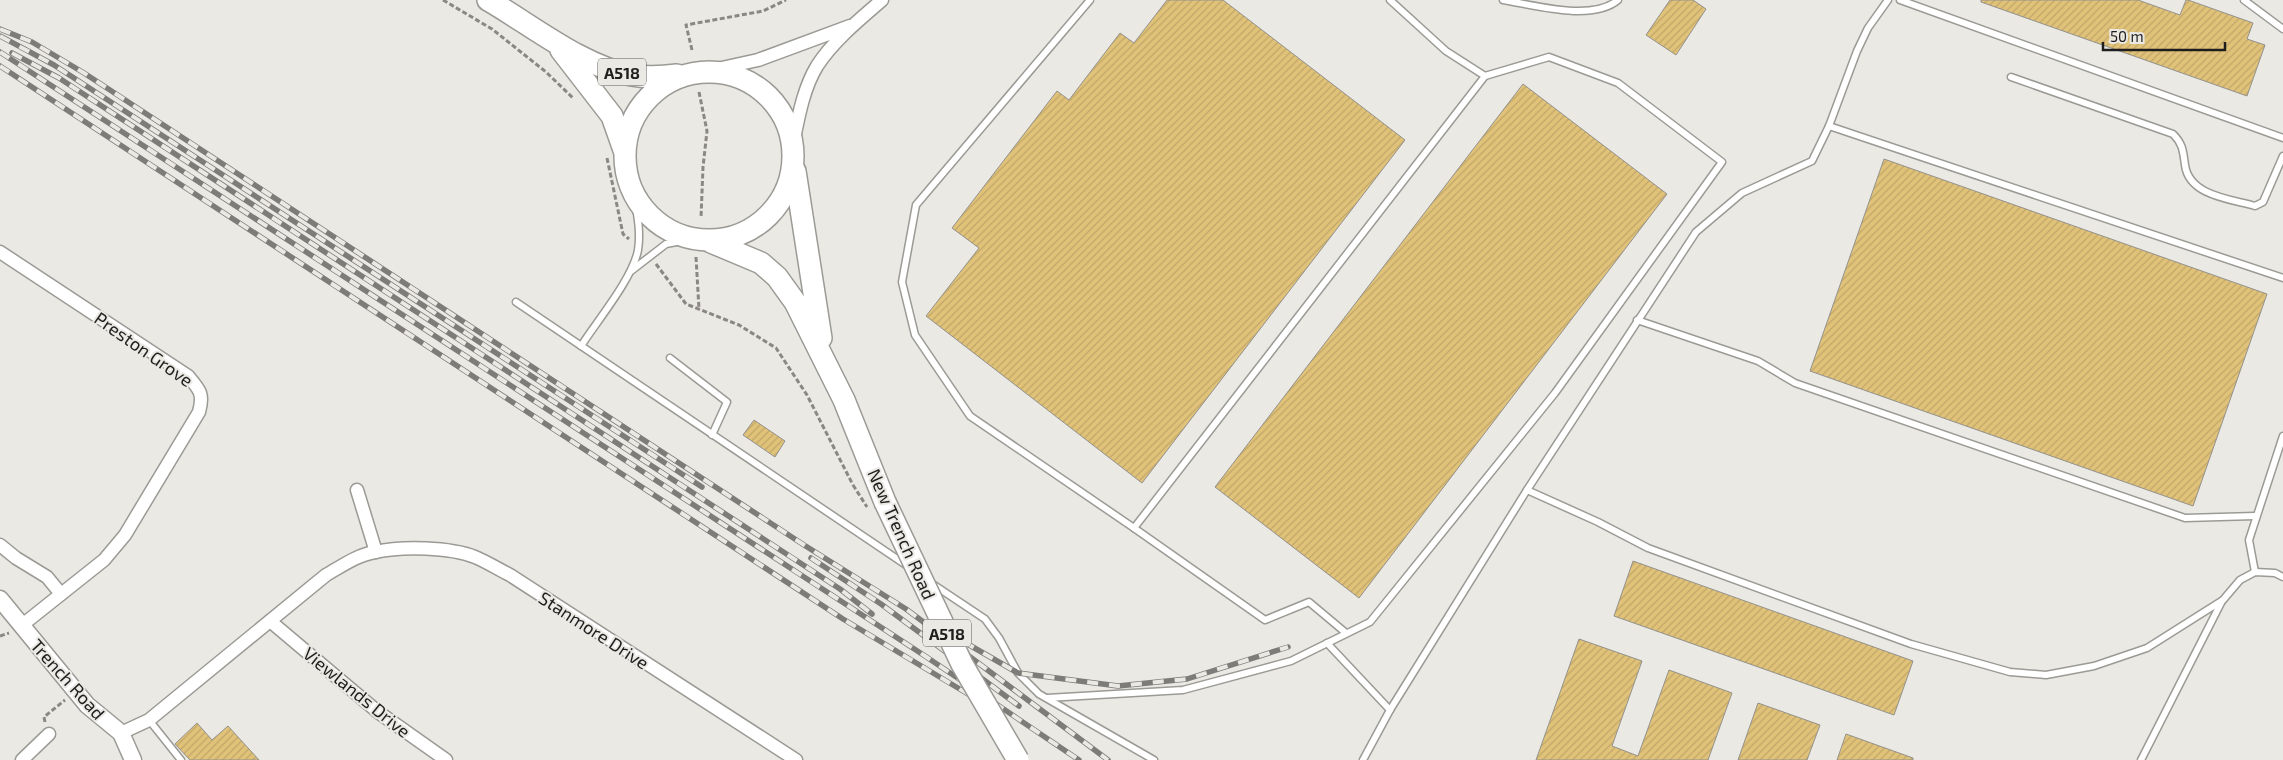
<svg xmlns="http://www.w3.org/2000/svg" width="2283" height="760" viewBox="0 0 2283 760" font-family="'Exo 2',sans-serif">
<defs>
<pattern id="building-hatch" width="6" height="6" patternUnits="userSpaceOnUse" patternTransform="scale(1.25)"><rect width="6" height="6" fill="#e0c279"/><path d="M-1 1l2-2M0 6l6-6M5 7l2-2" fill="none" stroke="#c0a668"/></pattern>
</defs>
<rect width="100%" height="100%" fill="#ebe9e4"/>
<g fill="url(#building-hatch)" stroke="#93918d">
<path d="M1167 0H1223L1405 140 1142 483 926 316 979 248 952 228 1057 91 1069 100 1120 33 1134 43Z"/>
<path d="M1670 0H1693L1706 9 1676 55 1646 35Z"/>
<path d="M1981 0H2138L2180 15 2186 0H2188L2253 23 2247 39 2265 45 2247 96 1981 2Z"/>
<path d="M1523 84 1667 194 1359 598 1215 487Z"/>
<path d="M1884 159 2267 294 2193 506 1810 371Z"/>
<path d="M754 420 785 441 775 457 743 435Z"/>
<path d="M1633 561 1913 661 1894 715 1614 616Z"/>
<path d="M1579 639 1642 661 1612 746 1638 756 1669 670 1732 693 1708 760H1536Z"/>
<path d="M1758 703 1820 725 1807 760H1738Z"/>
<path d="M197 723 212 740 228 726 259 760H190L175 744Z"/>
<path d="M1846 734 1913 758V760H1837Z"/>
</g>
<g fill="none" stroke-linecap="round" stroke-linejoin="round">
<defs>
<g id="service">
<path d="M1090 0 916 205 902 282 915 335 970 416 1134 528 1485 76 1446 51 1390 0"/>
<path d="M1503 0C1534 5 1592 22 1618 0"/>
<path d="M1900 0 2283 138"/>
<path d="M2244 0 2283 29"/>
<path d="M2011 77 2173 134C2183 144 2183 151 2185 165 2189 196 2231 199 2255 206L2263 202 2283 156"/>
<path d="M1829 126 2283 278"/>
<path d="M631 271 666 244 692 239"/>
<path d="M516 302 909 567"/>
<path d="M1637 320 1758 361 1795 383 2185 518 2255 516"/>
<path d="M581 346C597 321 633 278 638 250 641 231 637 214 634 196"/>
<path d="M670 358 727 402 712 435"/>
<path d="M1527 490 1598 522 1648 548 1911 644 2010 672 2046 675 2094 666 2147 648 2223 600 2240 580 2255 572 2275 573 2283 577"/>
<path d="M1134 528 1265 620 1309 602 1346 633"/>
<path d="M2255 572 2249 540 2283 436"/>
<path d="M931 583 985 619 999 638 1018 673 1039 694 1154 760"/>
<path d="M1327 643 1390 710"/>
<path d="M1047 698 1183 690 1291 661 1370 622 1555 393 1722 162 1618 83 1549 57 1485 76"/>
<path d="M149 720 181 760"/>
<path d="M1363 760 1390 710 1527 490 1696 232 1742 193 1812 161 1829 126 1857 51 1868 28 1888 0"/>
<path d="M2141 760 2222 601"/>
</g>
<g id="minor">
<path d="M708 71 758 60 850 26"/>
<path d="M793 144C798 119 803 89 817 66 833 41 860 19 882 0"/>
<path d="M0 252 188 376C200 390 204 394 199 412L125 535 104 560 21 626"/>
<path d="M357 490 376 552"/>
<path d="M0 545 16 558 47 577 61 594"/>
<path d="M270 621 378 712 446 760"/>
<path d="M121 733 149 720 326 575C342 566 357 555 375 552 402 546 450 547 475 557 487 562 498 569 510 575L796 760"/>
<path d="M22 760 49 734"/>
</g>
<path id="tertiary" d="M0 599 87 705 121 733 133 760"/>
<g id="trunk">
<path d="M488 0C530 24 583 67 631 75 647 78 661 77 677 75"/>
<path d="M561 50 612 116 624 150"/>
<circle cx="709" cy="156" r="84"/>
<path d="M795 171 821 338"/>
<path d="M711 242 761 263 777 277 795 302 844 400 885 502"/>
</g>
</defs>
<use href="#service" stroke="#9b9a95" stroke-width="9"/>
<use href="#minor" stroke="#9b9a95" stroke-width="15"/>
<use href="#tertiary" stroke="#9b9a95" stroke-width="19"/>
<use href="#trunk" stroke="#9b9a95" stroke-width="24"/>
<g stroke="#8a8885" stroke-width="3" stroke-dasharray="5 2.5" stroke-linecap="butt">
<path d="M443 0 492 29 546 72 574 99"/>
<path d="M692 50 686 25 763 11 786 0"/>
<path d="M699 92 707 131 703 167 701 218"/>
<path d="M607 158 623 234 629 239"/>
<path d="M696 257 699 309"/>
<path d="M656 264 686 304 739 325 776 348 807 395 853 485"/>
<path d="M0 636 9 633"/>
<path d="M45 722 44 717 65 700"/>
</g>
<use href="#service" stroke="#fff" stroke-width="6"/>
<use href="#minor" stroke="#fff" stroke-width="12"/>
<use href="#tertiary" stroke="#fff" stroke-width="16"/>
<use href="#trunk" stroke="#fff" stroke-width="21"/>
<defs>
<g id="rail">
<path d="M0 29 32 42 84 73 804 545 906 609 1108 760"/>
<path d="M0 36 54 65 702 487"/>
<path d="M0 52 925 656 1079 760"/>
<path d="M12 53 59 78 840 589 872 614"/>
<path d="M0 66 843 619 983 703"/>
<path d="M811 558 881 604 1019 706"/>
<path d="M945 631 1018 673 1118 686 1187 679 1288 647"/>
</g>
</defs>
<use href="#rail" stroke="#7e7c79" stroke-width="5.5"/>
<use href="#rail" stroke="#ebe9e4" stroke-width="4" stroke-dasharray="11" stroke-linecap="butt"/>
<defs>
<path id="trunk-bridge" d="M885 502 962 664 1018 760"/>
</defs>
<use href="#trunk-bridge" stroke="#9b9a95" stroke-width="24" stroke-linecap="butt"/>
<path stroke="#8a8885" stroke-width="3" stroke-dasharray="5 2.5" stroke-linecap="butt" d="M853 485 867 507"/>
<use href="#trunk-bridge" stroke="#fff" stroke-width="21"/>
</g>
<g text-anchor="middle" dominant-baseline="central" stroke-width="4" stroke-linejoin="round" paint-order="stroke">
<g fill="#ebe9e4" stroke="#5c5b59" stroke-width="1">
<rect x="598" y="58.5" width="48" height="27" rx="4"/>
<rect x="923" y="619.5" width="48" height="27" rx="4"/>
</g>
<g font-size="16" font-weight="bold" fill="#1f1e1d">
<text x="622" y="72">A518</text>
<text x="947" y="633">A518</text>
</g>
<g font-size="18" fill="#1f1e1d" stroke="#ebe9e4">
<text transform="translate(144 349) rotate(35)">Preston Grove</text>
<text transform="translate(902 534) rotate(66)">New Trench Road</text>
<text transform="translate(594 630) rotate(33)">Stanmore Drive</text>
<text transform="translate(68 679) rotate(48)">Trench Road</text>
<text transform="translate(357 692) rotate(39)">Viewlands Drive</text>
</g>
</g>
<path d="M2103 42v8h122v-8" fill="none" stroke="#1f1e1d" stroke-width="2.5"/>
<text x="2110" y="42" font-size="15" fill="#1f1e1d" stroke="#ebe9e4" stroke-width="4" paint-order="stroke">50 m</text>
</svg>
